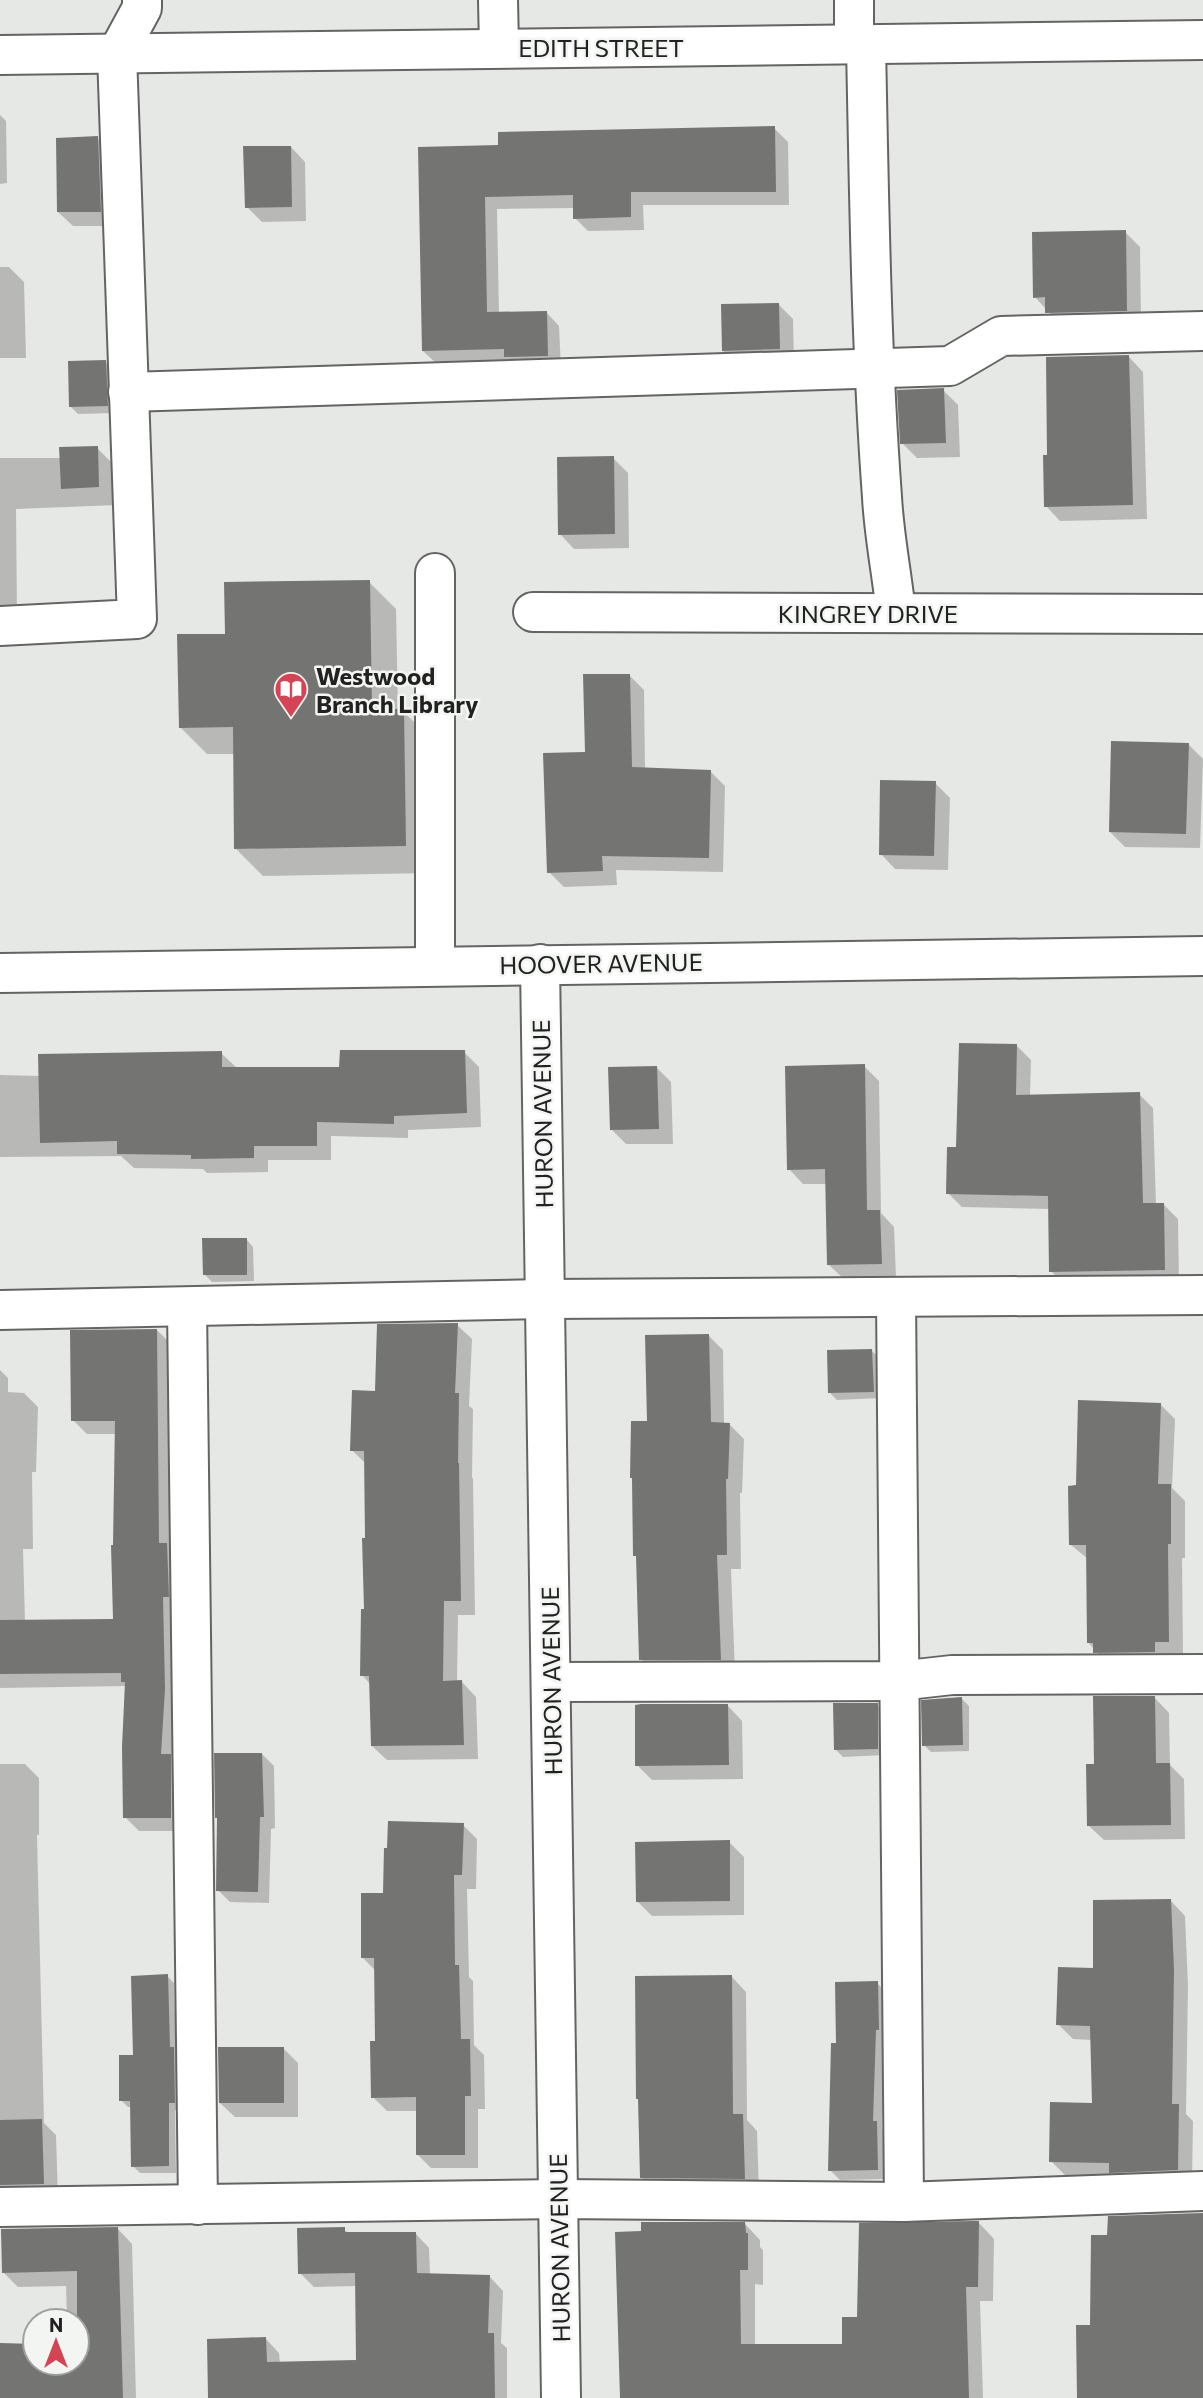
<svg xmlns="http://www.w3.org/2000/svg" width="1203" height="2398" viewBox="0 0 1203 2398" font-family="Commissioner,sans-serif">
<rect width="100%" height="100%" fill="#e6e8e5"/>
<g fill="#0003">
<path d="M0 115 6 121 7 183 0 184Z"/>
<path d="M774 128 788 142 789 205H643L644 230 588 231 575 218V208L497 209 499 313 546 312 559 326 561 369 437 364 423 351 500 147Z"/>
<path d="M97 138 112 153 115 226H73L58 212Z"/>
<path d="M291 147 305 162 306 221 262 222 247 207Z"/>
<path d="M1125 232 1140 247 1141 325 1062 327 1035 297Z"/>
<path d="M0 267H9L24 282 26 358H0Z"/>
<path d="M779 305 793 319 794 364 738 365 723 351Z"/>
<path d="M1129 357 1143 372 1147 519 1060 521 1046 506 1049 457Z"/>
<path d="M105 362 112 369 114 413 78 414 71 407Z"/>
<path d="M943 390 958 405 960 457 917 458 902 443Z"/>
<path d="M97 448 115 466 117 505 16 509 17 615H0V458H61Z"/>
<path d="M613 458 628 473 629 548 574 549 560 534Z"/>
<path d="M369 582 396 609 398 711H403L430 738 432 873 263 876 236 849 235 754H207L180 727 227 635Z"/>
<path d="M629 675 644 690 645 769 710 771 725 786 723 872 616 870 617 885 564 887 549 872 586 753Z"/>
<path d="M1188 744 1203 759 1200 848 1125 847 1110 832Z"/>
<path d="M935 783 950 798 948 870 895 869 881 854Z"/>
<path d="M1017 1046 1031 1060 1030 1096 1139 1094 1153 1108 1156 1205H1164L1178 1219 1179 1283 1065 1285 1051 1271 1050 1209 962 1207 948 1193 958 1149Z"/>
<path d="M464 1052 479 1067 481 1127 408 1130V1138L331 1136V1160H268V1172L207 1173 203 1169 134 1168 121 1156 0 1157V1075L41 1076 221 1053 237 1068H341Z"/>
<path d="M864 1066 879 1081 881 1213 894 1227 896 1278 844 1279 829 1265 827 1184H803L789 1169Z"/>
<path d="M657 1068 671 1082 673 1144H626L612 1130Z"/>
<path d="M246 1239 253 1247 254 1281 212 1282 205 1275Z"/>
<path d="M457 1325 472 1339 469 1406 473 1409 472 1477 473 1479 475 1615H458L457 1682H462L476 1697 478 1759 387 1760 372 1746 371 1685 362 1675 366 1611V1464L352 1450 377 1393Z"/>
<path d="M157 1330 171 1344 184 1831H139L125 1817 127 1686 0 1688V1370L8 1378V1392L24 1393 38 1407 36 1472H32L33 1549H23L25 1622 115 1621 117 1434H87L73 1420Z"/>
<path d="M708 1335 723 1350 724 1424H729L744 1439 742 1493H740L741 1569H731L735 1674H656L641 1659 637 1558 635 1555 649 1423Z"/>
<path d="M872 1351 879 1358 880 1398 837 1400 830 1393Z"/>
<path d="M1160 1404 1175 1419 1172 1488 1185 1501V1558H1182L1183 1656 1109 1667 1088 1642V1559L1071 1545 1077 1487Z"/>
<path d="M1155 1698 1169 1713 1170 1765 1184 1779 1185 1839 1104 1840 1089 1826 1096 1766Z"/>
<path d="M962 1699 969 1706V1751L931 1752 924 1745Z"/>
<path d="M877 1705 884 1712V1755L843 1757 836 1750Z"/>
<path d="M728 1706 742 1721 743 1779 652 1780 637 1765Z"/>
<path d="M262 1754 274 1766 275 1828 271 1829 269 1903 230 1902 218 1890Z"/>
<path d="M0 1764H25L39 1778V1835H37L44 2123 56 2135 58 2199 0 2190Z"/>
<path d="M463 1825 477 1839 476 1889H467L469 1977 473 1981 474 2045 484 2055 485 2109H478V2168H431L417 2154V2111H387L373 2097 377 2043 376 1971 363 1958 384 1894Z"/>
<path d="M729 1842 744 1857V1915L652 1916 638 1902Z"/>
<path d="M1171 1901 1185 1916 1188 1986 1186 2114 1193 2121 1192 2184 1115 2177 1066 2176 1051 2161 1094 2104 1092 2040 1073 2039 1058 2024 1095 1969Z"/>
<path d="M167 1976 174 1983 176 2051 181 2055V2110H175L176 2173H140L133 2166 132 2107H128L121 2100 135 2057Z"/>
<path d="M732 1977 746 1992 747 2120 757 2131 759 2193 656 2192 641 2177Z"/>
<path d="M877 1983 887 1993 882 2129 886 2133 887 2179 840 2180 830 2170 838 2045Z"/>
<path d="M283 2048 298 2063V2117H235L220 2103Z"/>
<path d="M979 2223 994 2239 993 2301H980L983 2398H622L745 2224 760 2240V2247L763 2250V2285L755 2284V2346H844L859 2318Z"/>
<path d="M118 2229 132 2244 136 2398H0V2345H35V2363H77V2321H67L66 2286 18 2287 3 2272Z"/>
<path d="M344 2229 349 2234H416L429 2248 430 2275 490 2277 503 2291 501 2343 507 2348V2398H209L266 2339 279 2353 280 2364 358 2362 357 2286 314 2287 300 2273Z"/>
</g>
<g fill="#747472">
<path d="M775 126 776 192H631V217L573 219V195L485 197 487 312 547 311 548 356 504 357V349L422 351 418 147 498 145V132Z"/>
<path d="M98 136 101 212H57L56 138Z"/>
<path d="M243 146H291L292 207 245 208Z"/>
<path d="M1126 230 1127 311 1045 313V297L1033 298 1032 232Z"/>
<path d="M779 303 780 349 722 351 721 304Z"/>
<path d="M1129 355 1133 505 1044 507 1043 455H1047L1046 357Z"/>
<path d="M106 360 108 406 69 407 68 361Z"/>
<path d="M944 388 946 443 900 444 897 390Z"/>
<path d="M98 446 99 487 61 489 59 447Z"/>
<path d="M614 456 615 534 558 535 557 457Z"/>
<path d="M370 580 372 709H404L406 846 234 849 233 727 179 728 177 634H225L224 582Z"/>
<path d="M583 674H630L632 767 711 770 709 858 602 856 603 871 547 873 543 753 585 752Z"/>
<path d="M1111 741 1189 743 1186 834 1109 832Z"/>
<path d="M880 780 936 781 934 856 879 855Z"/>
<path d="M959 1043 1017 1044 1016 1095 1140 1092 1143 1203H1164L1165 1270 1049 1272 1048 1196 946 1194 947 1147H956Z"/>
<path d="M340 1050H465L467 1113 394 1116V1124L317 1122V1146H254V1158L191 1159V1155L117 1154V1141L40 1143 38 1054 222 1051V1067H339Z"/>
<path d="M865 1064 867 1210H880L882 1264 827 1265 825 1169 787 1170 785 1066Z"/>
<path d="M657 1066 659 1129 610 1130 608 1067Z"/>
<path d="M202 1238H247V1275H203Z"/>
<path d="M458 1323 455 1393H459L458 1463H459L461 1601H444L443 1681 462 1680 464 1745 371 1746 369 1676H360L361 1609H364L362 1538H365L364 1451H350L352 1390 375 1391 377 1324Z"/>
<path d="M157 1329 159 1543H167L169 1597H163L165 1689 161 1754H171V1818H123L122 1747 125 1682H121V1673L0 1674V1620L113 1619 111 1545H113L115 1421H71L70 1330Z"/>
<path d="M709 1334 711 1422 730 1423 728 1479H726L727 1555H717L721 1660H639L636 1556H633L632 1478H630L631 1421H647L645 1335Z"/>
<path d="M872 1349 874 1392 828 1393 827 1350Z"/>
<path d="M1078 1400 1161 1403 1158 1484H1171V1544H1168L1169 1642H1155V1652L1093 1653V1643H1087L1086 1545H1069L1068 1486 1076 1485Z"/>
<path d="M1093 1696H1155L1156 1763H1170L1171 1825 1087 1826 1086 1764H1094Z"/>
<path d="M962 1697 963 1745 922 1746 921 1700Z"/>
<path d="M833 1703H878V1749L834 1750Z"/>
<path d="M641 1704H728L729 1765 635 1766V1705Z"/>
<path d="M214 1753H262L264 1817H260L258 1892 216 1891 217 1818H215Z"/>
<path d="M388 1821 464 1823 462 1875H454L455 1965H459L461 2039H470L471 2096H465V2155H416V2097L371 2098 370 2041H375L374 1958H361V1893H383L384 1848H387Z"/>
<path d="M730 1840V1901L636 1902 635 1842Z"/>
<path d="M1171 1899 1174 1970 1172 2104H1179L1178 2170 1109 2173V2163L1049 2162 1050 2102 1092 2103 1090 2026 1056 2025 1058 1967 1093 1968V1900Z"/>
<path d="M168 1974 170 2047H174L175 2103H169V2166L131 2167 130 2101H119V2055H133L131 1976Z"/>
<path d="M732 1975 733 2114H743L745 2179 640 2178 638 2099H636L635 1976Z"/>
<path d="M878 1981 879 2030H876L873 2121H877L878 2170 828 2171 831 2043H836L835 1982Z"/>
<path d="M218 2047H284V2103H219Z"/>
<path d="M42 2119 44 2184 0 2185V2120Z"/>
<path d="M1203 2213V2398H1077L1076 2325H1090L1091 2235H1107L1108 2216Z"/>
<path d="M973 2221H979L978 2287H966L969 2398H620L615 2232 641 2231V2222H745L746 2233H748V2270H740L741 2344H842V2317H857L859 2223Z"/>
<path d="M118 2227 123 2398H0V2343L35 2344V2363H77V2271L2 2273 1 2229Z"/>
<path d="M345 2227V2232H416L417 2273 490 2275 488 2333H494L495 2398H208L207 2339 266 2337 267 2362 356 2360 355 2273 298 2274 297 2228Z"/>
</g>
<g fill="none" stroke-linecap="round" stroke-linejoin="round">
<defs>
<g id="minor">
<path d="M498 0 499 47"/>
<path d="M854 0V45"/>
<path d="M866 45C869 196 871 347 882 497 884 536 892 574 896 613"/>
<path d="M0 55 1203 40"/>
<path d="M128 392 950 366 1001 336 1203 331"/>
<path d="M435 573V966"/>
<path d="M533 612 1203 614"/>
<path d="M0 626 137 619 117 54 142 8V0"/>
<path d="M540 964 561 2398"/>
<path d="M0 973 1203 956"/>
<path d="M896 1298 904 2202"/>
<path d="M187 1307 198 2205"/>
<path d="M0 1310 545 1299 1203 1295"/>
<path d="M551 1682 898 1681 952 1675 1203 1674"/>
<path d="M0 2207 558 2199 904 2202 1203 2191"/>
</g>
</defs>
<use href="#minor" stroke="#646563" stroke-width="42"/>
<use href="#minor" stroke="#fff" stroke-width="38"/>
</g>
<defs>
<symbol id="library-pin" viewBox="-11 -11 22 30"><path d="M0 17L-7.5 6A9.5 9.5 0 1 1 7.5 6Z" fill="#d54455" stroke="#f3f5f2"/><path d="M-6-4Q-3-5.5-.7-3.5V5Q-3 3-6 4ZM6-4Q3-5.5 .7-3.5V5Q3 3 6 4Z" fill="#fff"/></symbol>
</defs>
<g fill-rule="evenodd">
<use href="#library-pin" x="272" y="670" width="38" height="52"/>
</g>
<g text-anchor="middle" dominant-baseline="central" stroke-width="5" stroke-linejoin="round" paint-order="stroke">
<g font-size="24" fill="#202120" stroke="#f3f5f2">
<text x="601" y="47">EDITH STREET</text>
<text x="868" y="613">KINGREY DRIVE</text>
<text transform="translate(601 963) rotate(-1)">HOOVER AVENUE</text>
<text transform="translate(542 1114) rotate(-91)">HURON AVENUE</text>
<text transform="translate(551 1681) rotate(-91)">HURON AVENUE</text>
<text transform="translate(559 2248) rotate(-91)">HURON AVENUE</text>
</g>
<g font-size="24" font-weight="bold" fill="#202120" stroke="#f3f5f2" text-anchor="start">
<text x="316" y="675">Westwood<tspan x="316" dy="28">Branch Library</tspan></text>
</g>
</g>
<g transform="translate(56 2342)"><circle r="33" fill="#f3f5f2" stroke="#9fa09e" stroke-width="2"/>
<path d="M0-5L12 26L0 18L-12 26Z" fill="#d54455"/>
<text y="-10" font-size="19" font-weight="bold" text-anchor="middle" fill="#202120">N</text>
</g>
</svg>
